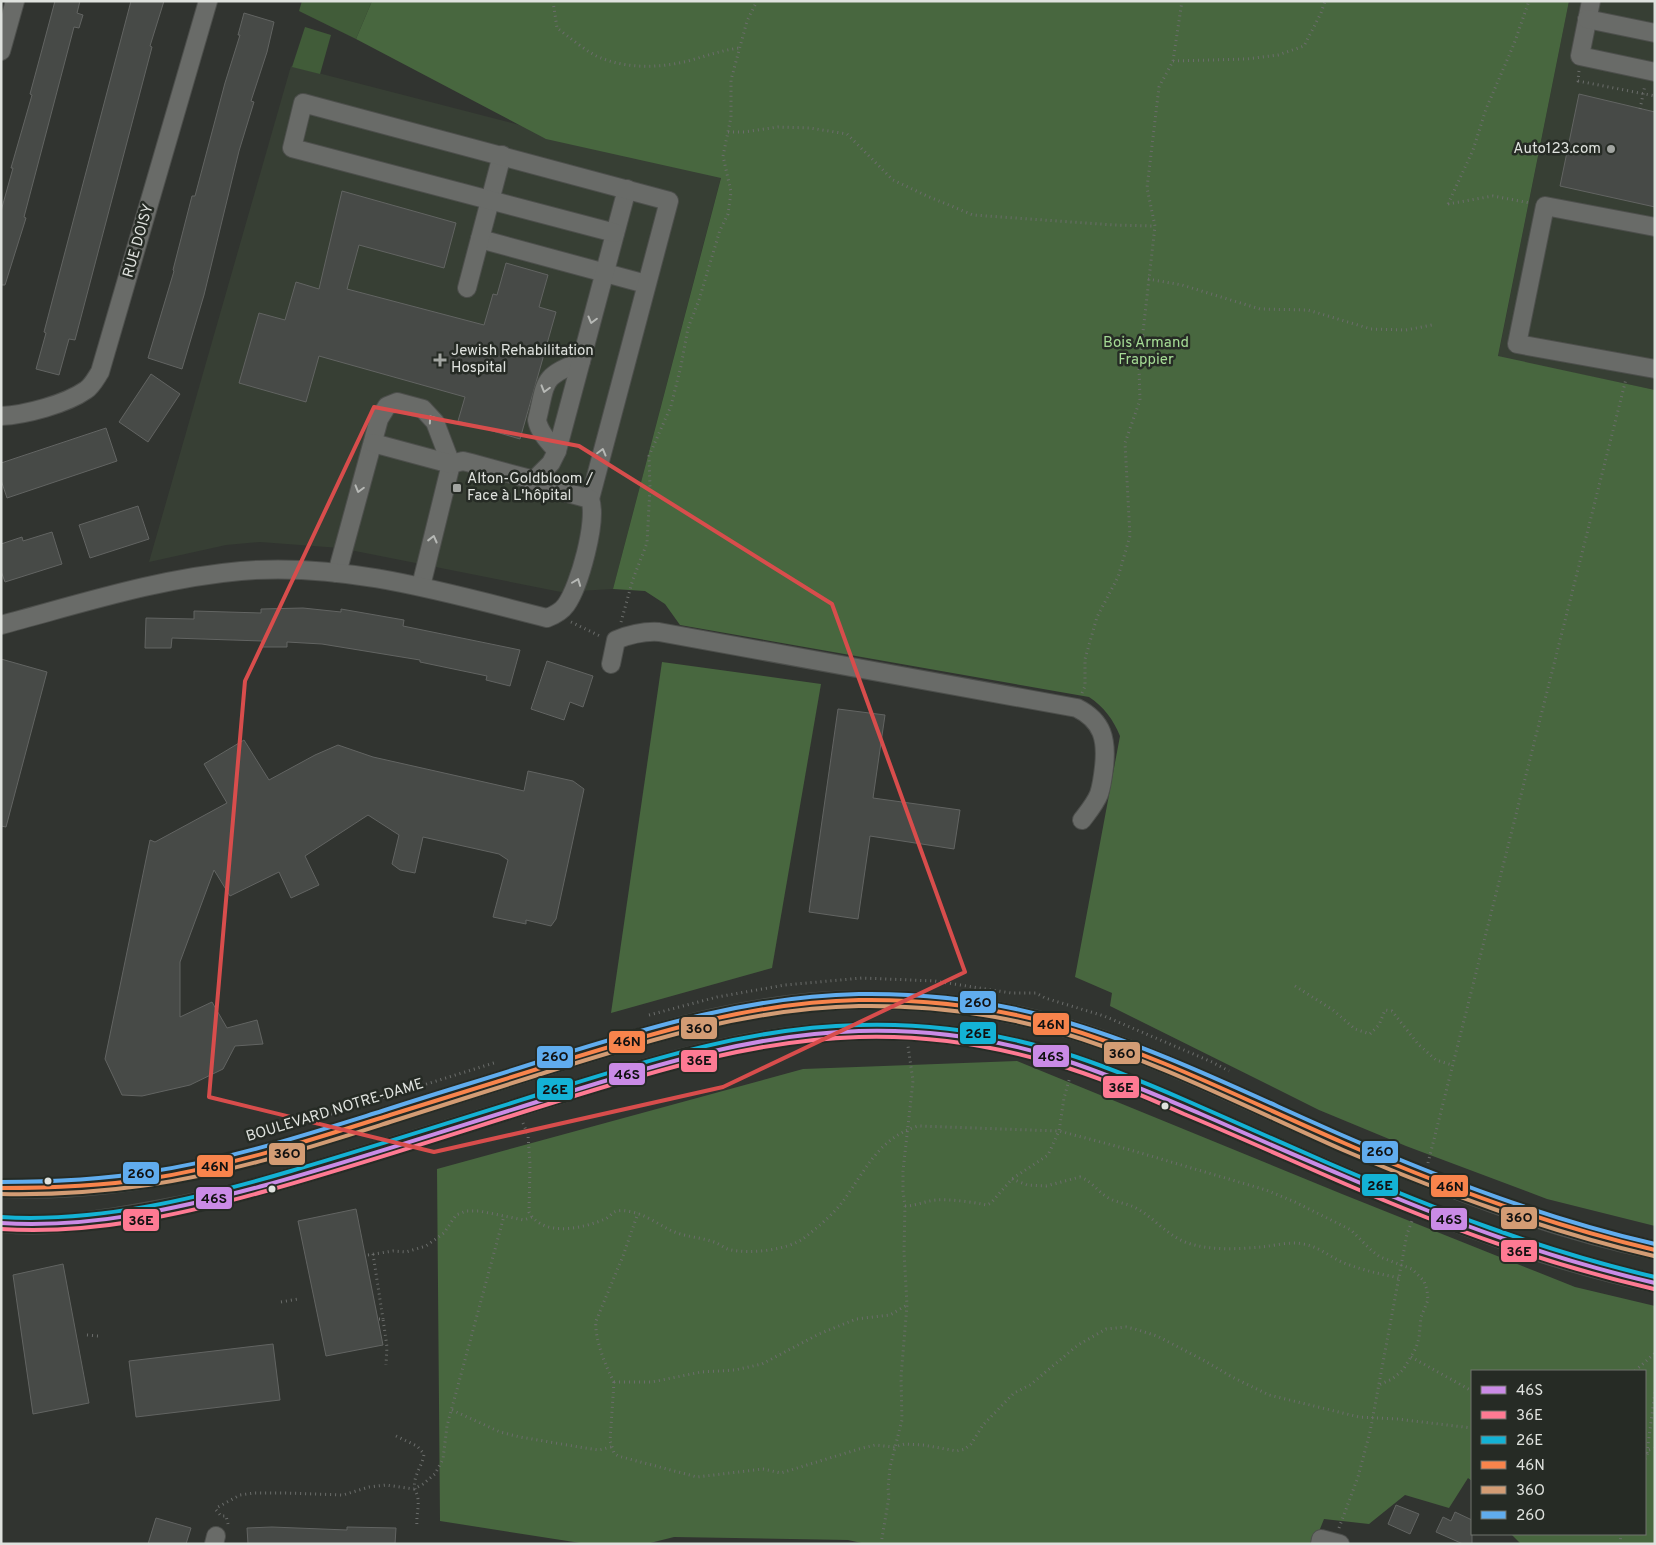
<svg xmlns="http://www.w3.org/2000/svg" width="1656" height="1545" viewBox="0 0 1656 1545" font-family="Overpass,sans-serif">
<rect width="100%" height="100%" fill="#313430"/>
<g fill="#373f34">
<path d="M1569 1H1655V390L1498 357Z"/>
<path d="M291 66 721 177 613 589 561 592 340 548 260 542 226 545 149 562Z"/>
</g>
<g fill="#415c39">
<path d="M302 1H372L356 39 299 11Z"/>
<path d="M305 27 331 35 320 74 292 67Z"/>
</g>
<g fill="#48673f">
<path d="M372 1H1569L1498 356 1655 390V1226L1547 1199 1406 1146 1319 1110 1110 1006 1112 993 1075 977 1120 736C1113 719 1104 707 1089 697L680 625 665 604 645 591 613 589 721 178 546 139 356 39Z"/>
<path d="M662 662 821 684 772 968 611 1013Z"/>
<path d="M1017 1061 1342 1194 1575 1287 1655 1306V1544H1521L1511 1534H1645V1371H1472V1481L1468 1478 1449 1508 1405 1495 1369 1524 1324 1519 1314 1544H866L848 1540 674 1537 646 1544H587L440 1521 437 1169 803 1069Z"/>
</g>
<g fill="#474a47" stroke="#626462">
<path d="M55 1H80L77 13 83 15 79 28 74 27 24 217 26 218 5 285H1V211L13 168H11L32 95 30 94 40 57Z"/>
<path d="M131 1H164L150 46 152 47 75 340 69 339 59 375 36 369 46 333 44 332Z"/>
<path d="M244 13 274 22 267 52 251 101 254 102 239 151 204 295 182 369 148 358 174 271 173 270 192 196H195L225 83 240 35H238Z"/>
<path d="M1579 94 1655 112V207L1560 186Z"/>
<path d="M342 191 456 223 444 268 359 245 347 289 484 325 493 294 497 295 506 263 548 275 539 307 556 312 520 439 458 421 465 397 319 356 306 402 239 383 259 313 285 320 296 282 319 289Z"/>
<path d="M151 374 180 394 148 442 119 422Z"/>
<path d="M106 428 117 461 7 498 1 480V463Z"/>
<path d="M138 506 149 539 90 558 79 525Z"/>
<path d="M52 532 62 564 5 582 1 571V544L22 537 23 541Z"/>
<path d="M303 608 341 612V609L404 620 403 626 520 650 510 686 486 680 487 676 420 662V660L322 644 287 642V647H262V641L172 638 171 648H145L146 618 194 619V611L261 613V609Z"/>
<path d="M1 659 47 672 6 827 1 826Z"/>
<path d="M547 661 593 676 583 707 570 702 564 720 531 709Z"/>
<path d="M838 709 885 715 873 798 960 810 954 849 870 836 858 919 809 912Z"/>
<path d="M244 740 269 780 315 755 338 745 373 757 524 791 528 771 573 781 584 789 556 919 551 926 526 920V924L493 917 508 860 499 854 423 837 415 873 400 870 392 864 399 835 368 815 305 856 319 885 291 898 279 872 230 896 214 870 180 962V1017L212 1002 227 1028 257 1020 263 1044 235 1046 223 1069 190 1085 142 1096 122 1095 105 1059 150 840 155 842 227 803 204 764Z"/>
<path d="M356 1209 383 1345 326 1356 298 1221Z"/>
<path d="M63 1264 89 1403 33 1414 13 1275Z"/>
<path d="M273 1344 280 1400 136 1417 129 1361Z"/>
<path d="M1396 1505 1419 1514 1410 1534 1388 1524Z"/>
<path d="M1455 1512 1472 1520V1544H1463L1436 1532 1443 1517 1451 1521Z"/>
<path d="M156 1518 191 1528 186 1544H148Z"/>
<path d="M272 1527 347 1530V1527L396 1528 395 1544H248L247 1528Z"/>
</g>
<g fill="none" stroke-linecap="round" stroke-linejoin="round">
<defs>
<g id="minor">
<path d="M1591 1 1580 56 1655 72"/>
<path d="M1587 19 1655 33"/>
<path d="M1 51 15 1"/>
<path d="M1655 227 1545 206 1517 344 1655 369"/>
<path d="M480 239 646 284"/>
<path d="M467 288 502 155"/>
<path d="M1 416C25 415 66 404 86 390 92 386 96 378 100 372L208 1"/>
<path d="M557 451C549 442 539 432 537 420 547 379 541 378 581 361"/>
<path d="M534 480 551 463 557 451 627 189"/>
<path d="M590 499 669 201 303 103 292 148 615 233"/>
<path d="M337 573 379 419 387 406 397 402 423 409 435 422 451 464 421 586"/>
<path d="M1 625C80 604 160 578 241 571 345 562 447 593 547 618 555 615 561 612 566 605 579 587 598 520 590 499L542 486 534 480 471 463 463 461 451 464 373 443"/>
<path d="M611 664 616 640C631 634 643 631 659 632L1077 708C1103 721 1107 740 1104 767 1103 776 1102 785 1099 794 1095 804 1088 812 1082 820"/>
<path d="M1 1188C136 1194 264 1156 390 1115 451 1096 512 1077 572 1058 669 1028 757 1001 859 1000 925 999 993 1007 1056 1025 1142 1049 1223 1090 1305 1126 1419 1176 1532 1225 1655 1250"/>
<path d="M1 1223C60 1229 124 1216 182 1205 247 1192 310 1172 374 1152 437 1133 500 1113 564 1093 661 1062 757 1033 859 1031 936 1029 1016 1042 1089 1068 1143 1088 1196 1112 1249 1135 1381 1192 1513 1254 1655 1283"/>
<path d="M214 1544 216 1536"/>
<path d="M1320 1544 1321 1539 1340 1544"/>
</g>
</defs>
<use href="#minor" stroke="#4d4f4c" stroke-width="20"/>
<g stroke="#6b6d6b" stroke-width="3" stroke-dasharray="1 4" stroke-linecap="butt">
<path d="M553 1 557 28C568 36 589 54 601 58 628 69 660 68 688 61 706 56 722 50 740 48"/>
<path d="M1173 61 1247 59 1278 55 1304 46 1321 13 1325 1"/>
<path d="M1579 71 1578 81 1655 96"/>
<path d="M1640 109 1645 85"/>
<path d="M728 132H744L778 127 810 128 847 134 893 180 927 196 973 215 1114 225 1155 226"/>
<path d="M1448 204 1473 150 1486 109 1514 44 1529 1"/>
<path d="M1448 204 1493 196 1530 203"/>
<path d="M1148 279 1182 285 1260 309 1308 310 1371 329 1406 330 1432 325"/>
<path d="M571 622 602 637"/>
<path d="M621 622 633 579 647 543 650 488 649 456 671 406 681 366 688 328 699 300 720 230 728 214 731 192 723 156 731 117V80L747 21 757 1"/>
<path d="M1082 693 1085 686V659L1097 617 1118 577 1130 536 1125 443 1140 400 1139 367 1155 226 1147 188 1159 87 1173 61 1182 1"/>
<path d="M1295 986 1333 1010 1355 1029 1370 1034 1379 1025 1385 1010 1392 1011 1418 1044 1436 1060 1452 1065"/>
<path d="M649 1015 717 997 785 985 862 978 935 981 1011 993H1036L1045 998 1104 1016 1212 1062 1229 1071"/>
<path d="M302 1123 497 1062"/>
<path d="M523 1123 528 1135 530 1164 529 1212C543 1238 584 1228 605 1219 610 1217 612 1212 617 1211 622 1210 627 1211 632 1212 646 1215 658 1224 670 1230 684 1237 700 1237 714 1242 720 1244 725 1249 731 1250 751 1254 788 1250 804 1238 817 1228 830 1217 840 1205 865 1173 876 1139 918 1126L1059 1131 1127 1149 1266 1190 1295 1202 1351 1230 1371 1250 1380 1257 1412 1269 1424 1281 1427 1290 1428 1300 1421 1317 1419 1338 1416 1348 1403 1370 1392 1379 1379 1385"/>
<path d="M1428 1163 1626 379"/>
<path d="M1012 1179 1027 1185 1046 1186 1080 1177C1092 1181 1097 1191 1107 1197 1116 1203 1127 1203 1136 1208 1154 1218 1166 1234 1185 1242 1208 1251 1237 1249 1261 1247 1274 1246 1289 1241 1303 1244 1318 1246 1330 1257 1344 1263 1362 1270 1380 1274 1399 1278"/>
<path d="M905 1206C916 1206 925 1201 936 1200 952 1199 971 1202 987 1205L991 1203 1012 1179 1048 1155 1059 1131 1064 1098 1070 1077"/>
<path d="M373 1254 383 1319"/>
<path d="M368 1255 393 1251 406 1252 426 1246 444 1233 456 1215 466 1211H479L524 1220 532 1217"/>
<path d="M281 1302 298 1299"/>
<path d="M379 1319H383L387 1347 386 1365"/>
<path d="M87 1335 98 1336"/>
<path d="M1411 1357 1472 1391"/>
<path d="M1635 1371 1655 1353"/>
<path d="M614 1382 610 1441 614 1453 618 1456 697 1477 763 1469 781 1473 859 1449 875 1445 894 1447 905 1444 923 1445 957 1451 965 1449 971 1444 983 1425 1014 1393 1030 1385 1078 1345 1106 1329 1126 1327 1135 1329 1157 1336 1205 1361 1232 1377 1269 1395 1359 1417 1397 1419 1472 1428"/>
<path d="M614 1382H652L701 1372 735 1370 762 1364 819 1334 856 1319 890 1315 907 1305"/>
<path d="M614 1382C606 1368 594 1337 596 1321L623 1256 638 1213"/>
<path d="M452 1410 500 1432 520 1437 585 1448 599 1450 611 1447"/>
<path d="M396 1436 417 1446 424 1454C423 1463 417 1471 415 1480 413 1488 417 1492 418 1499 419 1508 416 1517 417 1526"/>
<path d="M1647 1453 1655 1391"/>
<path d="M1645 1459 1649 1450 1655 1448"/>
<path d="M228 1524 226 1516H221L216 1510 218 1507 240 1495 254 1493H286L343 1495 369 1487 386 1485 414 1489 423 1484 435 1474 443 1459 447 1426 504 1216"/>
<path d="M1339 1528 1358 1477 1370 1432 1407 1234 1412 1221"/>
<path d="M881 1544 889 1497 888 1488 890 1467 902 1420 901 1377 907 1305 904 1252 905 1206 903 1191V1171L913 1081 908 1046"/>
<path d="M1620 1544 1621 1534"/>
</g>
<use href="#minor" stroke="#696b68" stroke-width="18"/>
<defs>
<path id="bus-1" d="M1 1223C90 1229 181 1208 266 1185 363 1158 459 1126 556 1096 655 1065 754 1034 859 1031 928 1029 998 1039 1064 1060 1111 1075 1156 1095 1201 1114 1249 1135 1296 1156 1344 1176 1446 1220 1547 1258 1655 1283"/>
<path id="bus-2" d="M1 1229C90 1235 181 1215 266 1191 363 1164 459 1132 555 1102 654 1071 754 1040 859 1037 925 1035 992 1045 1055 1064 1099 1077 1142 1095 1184 1114 1237 1136 1290 1160 1343 1183 1445 1227 1545 1264 1654 1289"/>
<path id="bus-3" d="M1 1217C98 1223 199 1198 291 1171 379 1145 467 1117 556 1089 655 1058 755 1027 859 1025 928 1023 998 1033 1064 1053 1106 1066 1146 1083 1185 1100 1233 1121 1281 1142 1328 1163 1437 1210 1539 1250 1655 1277"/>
<path id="bus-4" d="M1 1188C51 1188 99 1186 148 1179 231 1166 311 1140 390 1115 443 1098 495 1082 547 1066 649 1034 752 1002 859 1000 926 999 993 1007 1056 1025 1156 1054 1249 1102 1344 1143 1445 1187 1547 1225 1655 1250"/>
<path id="bus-5" d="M1 1194C51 1195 99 1192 148 1185 231 1173 311 1147 390 1122 442 1105 495 1089 547 1072 649 1040 751 1008 859 1006 925 1005 992 1013 1056 1031 1155 1060 1248 1108 1343 1150 1444 1193 1546 1231 1654 1256"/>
<path id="bus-6" d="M1 1182C51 1182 99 1180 148 1172 228 1160 305 1135 382 1111 437 1093 492 1077 547 1059 649 1027 752 996 859 994 926 993 993 1001 1056 1019 1156 1047 1250 1095 1344 1136 1445 1180 1547 1219 1655 1244"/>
</defs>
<use href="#bus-1" stroke="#262b25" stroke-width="8"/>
<use href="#bus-2" stroke="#262b25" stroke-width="8"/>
<use href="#bus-3" stroke="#262b25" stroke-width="8"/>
<use href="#bus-4" stroke="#262b25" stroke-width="8"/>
<use href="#bus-5" stroke="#262b25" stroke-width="8"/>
<use href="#bus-6" stroke="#262b25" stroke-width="8"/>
<use href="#bus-1" stroke="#ca8be6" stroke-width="4"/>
<use href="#bus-2" stroke="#fe7a93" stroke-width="4"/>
<use href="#bus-3" stroke="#13b2d5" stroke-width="4"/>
<use href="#bus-4" stroke="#f8844c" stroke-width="4"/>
<use href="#bus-5" stroke="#d39c74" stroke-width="4"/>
<use href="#bus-6" stroke="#60acee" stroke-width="4"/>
</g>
<defs><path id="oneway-chevron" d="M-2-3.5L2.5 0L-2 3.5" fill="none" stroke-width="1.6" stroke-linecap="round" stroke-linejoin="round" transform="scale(1.25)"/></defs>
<g stroke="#b6b8b5">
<use href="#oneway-chevron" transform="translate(592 320) rotate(105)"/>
<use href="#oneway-chevron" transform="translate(545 389) rotate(106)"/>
<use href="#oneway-chevron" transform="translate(432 419) rotate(-125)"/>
<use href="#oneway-chevron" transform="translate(602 452) rotate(-75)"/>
<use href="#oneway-chevron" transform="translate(359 489) rotate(106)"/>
<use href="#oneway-chevron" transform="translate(433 539) rotate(-76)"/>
<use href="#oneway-chevron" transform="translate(577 582) rotate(-69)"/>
</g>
<path fill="none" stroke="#d84d4c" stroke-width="4" stroke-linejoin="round" d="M374 407 579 446 832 604 965 972 723 1087 434 1152 209 1097 245 681Z"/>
<g fill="#a2a5a1" stroke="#262b25" stroke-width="2">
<circle cx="1611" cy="149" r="5"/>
<path d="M437.5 352.5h5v5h5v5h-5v5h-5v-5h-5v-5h5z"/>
<rect x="452" y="483" width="10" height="10" rx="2.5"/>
</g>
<g fill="#dfe2de" stroke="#262b25" stroke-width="2">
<circle cx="1165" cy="1106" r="4.5"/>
<circle cx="48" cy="1181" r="4.5"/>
<circle cx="272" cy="1189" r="4.5"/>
</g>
<g text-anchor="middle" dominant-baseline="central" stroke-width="5" stroke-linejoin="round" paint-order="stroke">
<g font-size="15" fill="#dfe2de" stroke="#262b25" text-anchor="start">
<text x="1601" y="149" text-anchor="end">Auto123.com</text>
<text x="451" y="351">Jewish Rehabilitation<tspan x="451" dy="17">Hospital</tspan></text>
<text x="467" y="479">Alton-Goldbloom /<tspan x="467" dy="17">Face à L'hôpital</tspan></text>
</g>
<g font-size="15" fill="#dfe2de" stroke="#262b25">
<text transform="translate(139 241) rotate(-74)">RUE DOISY</text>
<text transform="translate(335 1111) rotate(-17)">BOULEVARD NOTRE-DAME</text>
</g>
<g font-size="15" fill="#a5db95" stroke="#262b25">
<text x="1146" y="343">Bois Armand<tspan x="1146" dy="17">Frappier</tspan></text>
</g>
</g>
<g stroke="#262b25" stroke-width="2">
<rect x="959" y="990" width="38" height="24" rx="5" fill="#60acee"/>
<rect x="1032" y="1012" width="38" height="24" rx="5" fill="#f8844c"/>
<rect x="680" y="1016" width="38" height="24" rx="5" fill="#d39c74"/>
<rect x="959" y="1021" width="38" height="24" rx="5" fill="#13b2d5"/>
<rect x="608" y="1030" width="38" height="24" rx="5" fill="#f8844c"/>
<rect x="1103" y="1041" width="38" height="24" rx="5" fill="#d39c74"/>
<rect x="1032" y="1044" width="38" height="24" rx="5" fill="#ca8be6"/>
<rect x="536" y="1045" width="38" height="24" rx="5" fill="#60acee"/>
<rect x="680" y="1049" width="38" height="24" rx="5" fill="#fe7a93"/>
<rect x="608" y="1062" width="38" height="24" rx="5" fill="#ca8be6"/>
<rect x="1102" y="1075" width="38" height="24" rx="5" fill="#fe7a93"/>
<rect x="536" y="1077" width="38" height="24" rx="5" fill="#13b2d5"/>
<rect x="1361" y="1140" width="38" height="24" rx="5" fill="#60acee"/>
<rect x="268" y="1142" width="38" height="24" rx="5" fill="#d39c74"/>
<rect x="196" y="1154" width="38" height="24" rx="5" fill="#f8844c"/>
<rect x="122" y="1161" width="38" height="24" rx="5" fill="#60acee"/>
<rect x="1361" y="1173" width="38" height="24" rx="5" fill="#13b2d5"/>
<rect x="1430" y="1174" width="39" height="24" rx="5" fill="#f8844c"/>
<rect x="195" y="1186" width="38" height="24" rx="5" fill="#ca8be6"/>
<rect x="1500" y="1206" width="38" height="24" rx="5" fill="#d39c74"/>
<rect x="1430" y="1207" width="38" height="24" rx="5" fill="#ca8be6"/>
<rect x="122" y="1208" width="38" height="24" rx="5" fill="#fe7a93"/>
<rect x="1500" y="1239" width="38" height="24" rx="5" fill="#fe7a93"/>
</g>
<g font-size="14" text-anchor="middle" font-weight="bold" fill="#111">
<text x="978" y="1007">26O</text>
<text x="1051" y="1029">46N</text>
<text x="699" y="1033">36O</text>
<text x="978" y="1038">26E</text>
<text x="627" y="1046">46N</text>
<text x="1122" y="1058">36O</text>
<text x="1051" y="1061">46S</text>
<text x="555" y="1061">26O</text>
<text x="699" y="1065">36E</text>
<text x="627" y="1079">46S</text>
<text x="1121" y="1092">36E</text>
<text x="555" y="1094">26E</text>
<text x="1380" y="1156">26O</text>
<text x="287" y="1158">36O</text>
<text x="215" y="1171">46N</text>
<text x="141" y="1178">26O</text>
<text x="1380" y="1190">26E</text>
<text x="1450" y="1191">46N</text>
<text x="214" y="1203">46S</text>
<text x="1519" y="1222">36O</text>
<text x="1449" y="1224">46S</text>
<text x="141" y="1225">36E</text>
<text x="1519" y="1256">36E</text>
</g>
<rect width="1656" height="1545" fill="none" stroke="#dfe2de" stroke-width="5"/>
<rect x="1471" y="1370" width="175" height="165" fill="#262b25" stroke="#70746f"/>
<rect x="1481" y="1386" width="25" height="8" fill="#ca8be6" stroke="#70746f"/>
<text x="1516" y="1395" font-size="15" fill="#dfe2de">46S</text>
<rect x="1481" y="1411" width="25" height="8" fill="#fe7a93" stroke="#70746f"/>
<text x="1516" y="1420" font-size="15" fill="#dfe2de">36E</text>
<rect x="1481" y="1436" width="25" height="8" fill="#13b2d5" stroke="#70746f"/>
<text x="1516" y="1445" font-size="15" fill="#dfe2de">26E</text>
<rect x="1481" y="1461" width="25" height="8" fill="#f8844c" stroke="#70746f"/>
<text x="1516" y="1470" font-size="15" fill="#dfe2de">46N</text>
<rect x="1481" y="1486" width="25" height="8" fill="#d39c74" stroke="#70746f"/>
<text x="1516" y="1495" font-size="15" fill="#dfe2de">36O</text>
<rect x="1481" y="1511" width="25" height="8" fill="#60acee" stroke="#70746f"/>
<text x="1516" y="1520" font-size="15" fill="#dfe2de">26O</text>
</svg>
